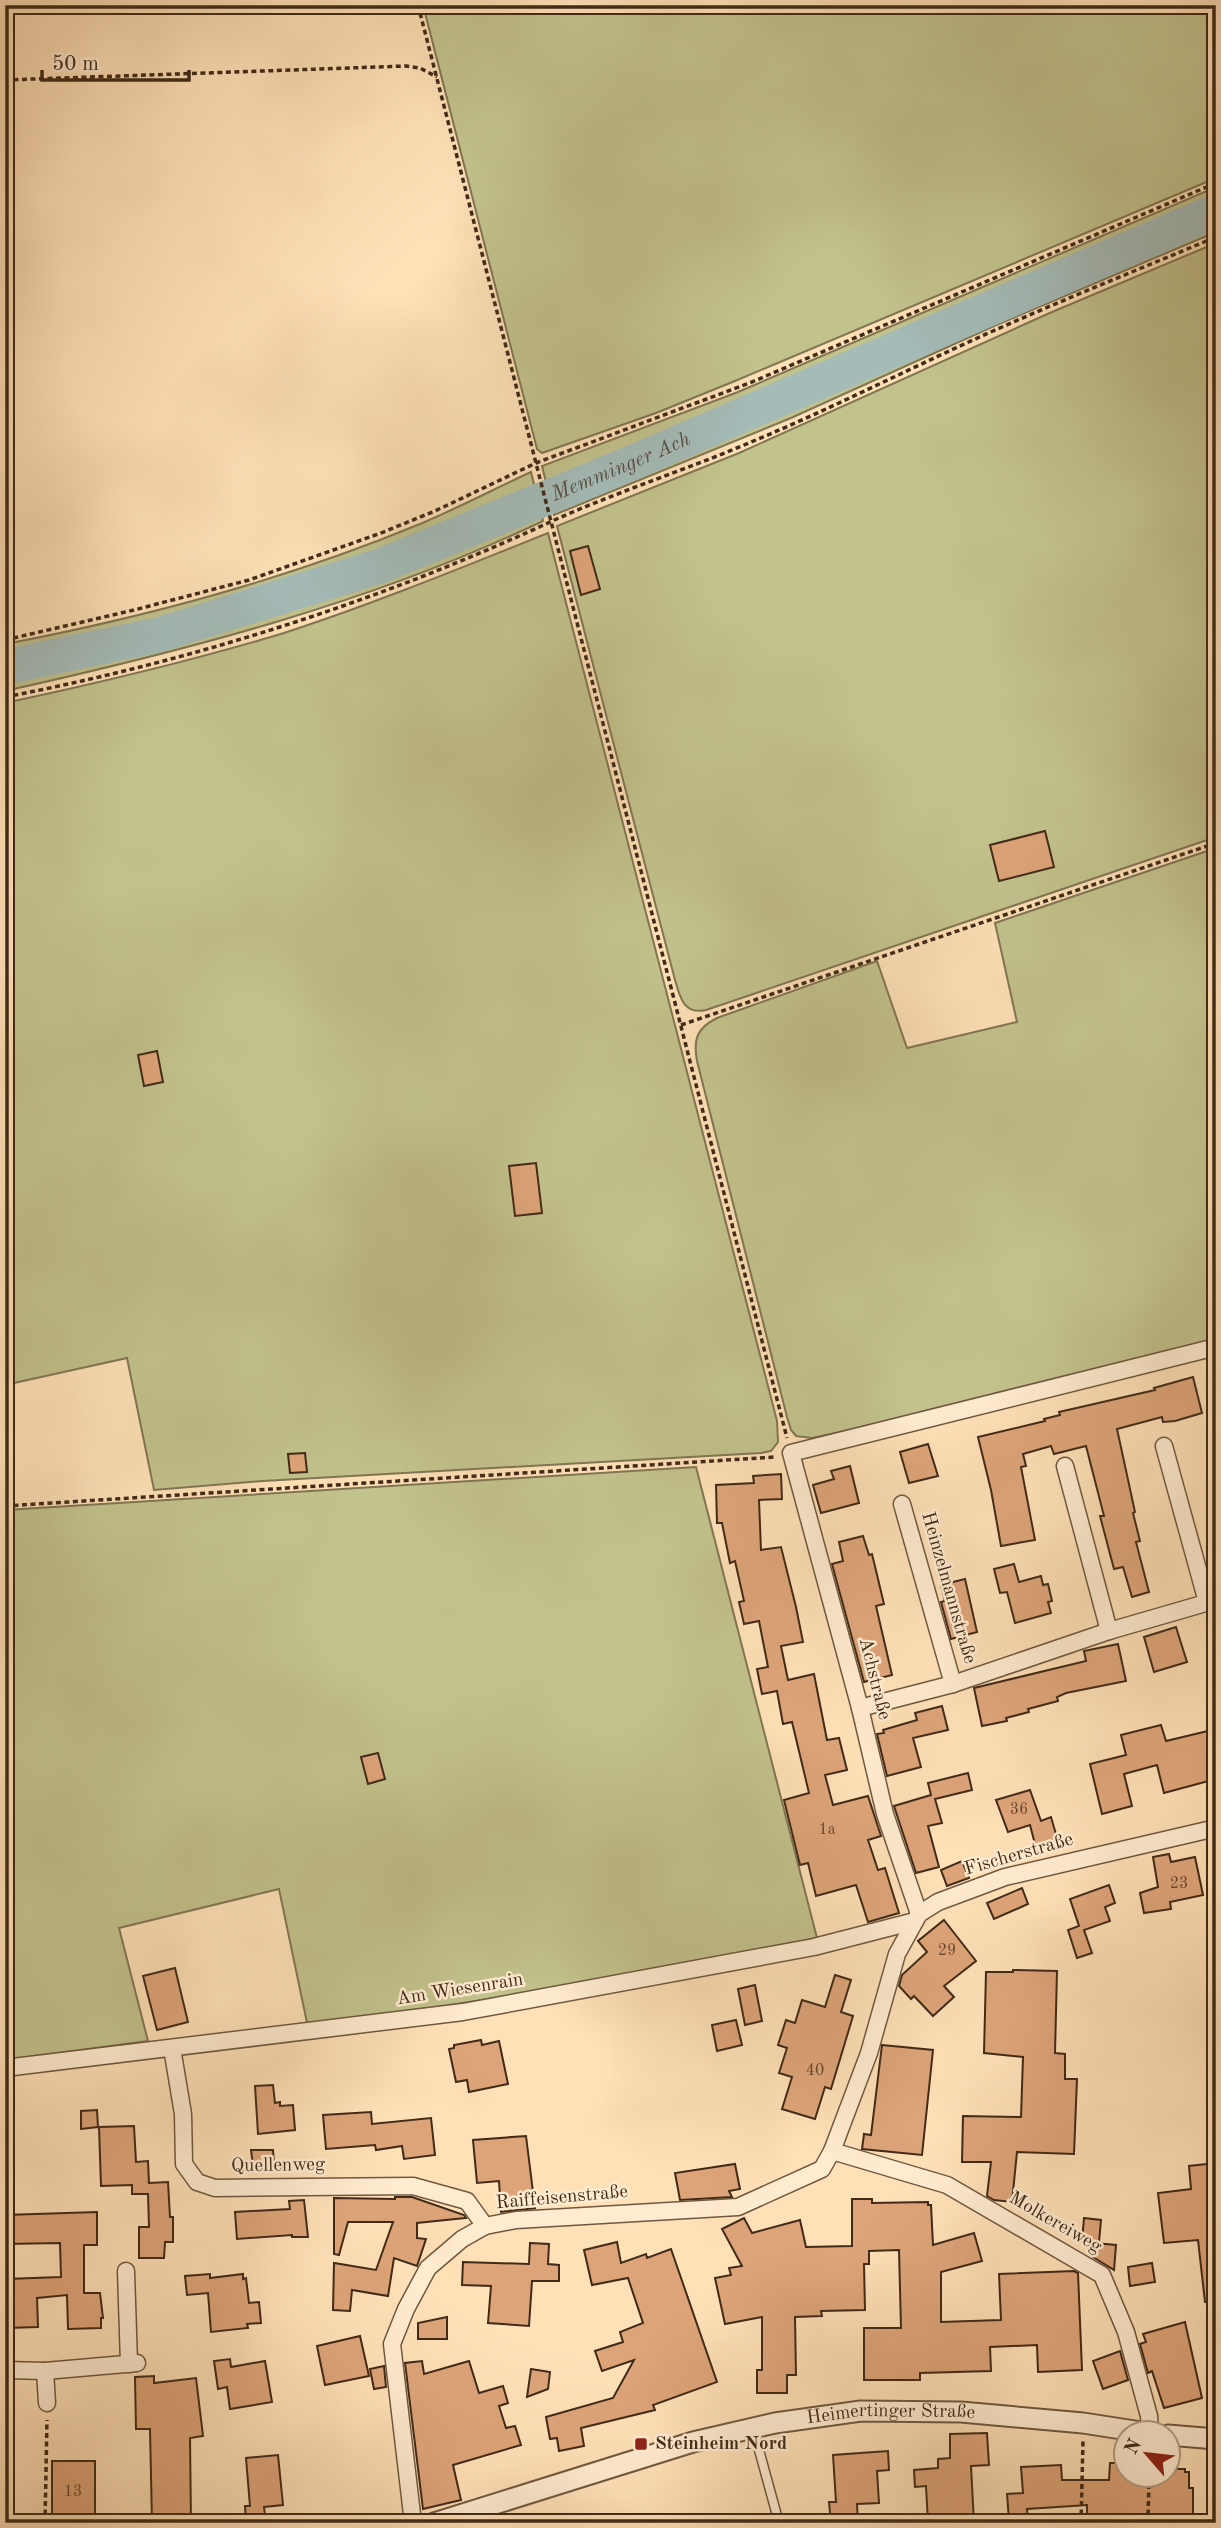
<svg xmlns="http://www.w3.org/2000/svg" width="1221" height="2528" viewBox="0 0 1221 2528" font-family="'Old Standard TT',serif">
<rect width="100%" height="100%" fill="#ffe0b7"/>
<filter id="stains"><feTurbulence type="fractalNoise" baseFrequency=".00286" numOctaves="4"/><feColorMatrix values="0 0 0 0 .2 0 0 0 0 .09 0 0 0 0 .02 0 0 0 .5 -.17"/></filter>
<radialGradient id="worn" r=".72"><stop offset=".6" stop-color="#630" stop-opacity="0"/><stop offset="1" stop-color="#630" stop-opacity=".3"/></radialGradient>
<g fill="#c2c28d" stroke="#817652" stroke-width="2">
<path d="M423 5H1216V178L735 381 656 413 542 453 537 449Z"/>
<path d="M1216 187V232L994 326 791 418 554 515 542 466 738 392Z"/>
<path d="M1216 243V837L706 1010C684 1015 680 998 675 980L557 526 739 453 1052 312Z"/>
<path d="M531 472 543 521C373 602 189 650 5 691V644C147 617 287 579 420 524 458 508 494 489 531 472Z"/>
<path d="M548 533 777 1421 778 1442 771 1451 761 1453 263 1481 154 1490 127 1358 5 1385V703C99 683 192 661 284 633 373 604 461 568 548 533Z"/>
<path d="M1216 848V1340L912 1417 812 1438 796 1436 791 1430 787 1417 697 1061C693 1039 697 1028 717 1018L877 961 907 1048 1017 1022 995 923Z"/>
<path d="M696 1467 817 1938 588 1983 431 2008 307 2023 279 1889 119 1928 148 2041 5 2060V1510Z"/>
</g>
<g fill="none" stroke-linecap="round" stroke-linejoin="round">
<path stroke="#a4bbb8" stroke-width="35" id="s1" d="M5 667 158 635 380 566 629 464 1216 211"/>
</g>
<g fill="#dea479" stroke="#402a18" stroke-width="2">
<path d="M588 546 600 589 581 595 570 551Z"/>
<path d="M1045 831 1054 867 999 881 990 845Z"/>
<path d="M157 1051 163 1082 144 1086 138 1055Z"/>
<path d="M536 1163 542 1213 515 1216 509 1166Z"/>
<path d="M1193 1377 1202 1413 1175 1421 1163 1422 1162 1417 1117 1429 1135 1512 1133 1513 1140 1541 1136 1542 1149 1592 1132 1597 1123 1567 1114 1569 1100 1516H1104L1086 1446 1054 1454 1051 1446 1023 1454 1026 1466 1021 1467 1035 1540 1001 1546 991 1490 978 1437 1045 1421 1044 1419 1060 1415 1059 1412 1155 1390 1154 1388Z"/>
<path d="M928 1444 938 1476 909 1483 900 1452Z"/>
<path d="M305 1453 307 1472 290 1473 288 1454Z"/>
<path d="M850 1466 859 1503 821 1513 813 1485 834 1479 831 1471Z"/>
<path d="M781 1474 782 1499 759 1500 761 1550 781 1547 796 1607 803 1642 781 1646 788 1680 814 1674 827 1740 839 1738 847 1770 825 1775 833 1805 868 1796 881 1836 868 1840 878 1870 885 1868 899 1913 868 1922 856 1885 816 1896 808 1863 800 1865 784 1800 809 1793 792 1722 783 1724 777 1691 762 1694 757 1669 768 1667 759 1621 744 1624 739 1602 744 1601 735 1561 730 1563 722 1523H717L716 1485 754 1483 753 1476Z"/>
<path d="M863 1536 869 1555 872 1554 884 1604 876 1606 892 1675 864 1682 832 1564 843 1561 839 1542Z"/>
<path d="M1014 1564 1019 1582 1041 1576 1043 1585 1048 1584 1052 1601 1048 1602 1051 1613 1015 1623 1007 1592 1000 1593 994 1569Z"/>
<path d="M965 1579 977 1632 951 1639 941 1602 945 1601 941 1585Z"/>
<path d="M1176 1627 1187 1662 1154 1672 1144 1637Z"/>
<path d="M1118 1644 1126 1681 1066 1693 1057 1697 1058 1701 1028 1709 1029 1712 1006 1718 1007 1721 982 1726 974 1688 1086 1661 1084 1651Z"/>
<path d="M942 1706 948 1730 913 1738 921 1767 887 1776 877 1734 884 1733 883 1730 917 1720 915 1713Z"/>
<path d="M1161 1725 1166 1741 1216 1729V1779L1164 1793 1157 1765 1124 1774 1132 1806 1102 1814 1090 1764 1126 1755 1121 1735Z"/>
<path d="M378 1753 385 1779 368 1784 361 1757Z"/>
<path d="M968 1773 972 1790 935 1799 942 1823 928 1826 939 1867 916 1873 894 1806 931 1795 928 1783Z"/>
<path d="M1030 1790 1041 1821 1051 1817 1058 1841 1036 1848 1030 1825 1008 1832 996 1800Z"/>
<path d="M1169 1854 1171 1862 1195 1857 1203 1895 1170 1902 1171 1909 1144 1913 1140 1893 1158 1887 1153 1857Z"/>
<path d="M962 1861 969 1878 947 1886 941 1870Z"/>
<path d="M1109 1885 1115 1903 1105 1907 1110 1921 1084 1930 1092 1953 1077 1958 1068 1930 1079 1926 1070 1899Z"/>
<path d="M1022 1888 1028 1904 994 1919 987 1903Z"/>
<path d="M944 1920 976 1961 944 1986 954 1997 933 2016 914 1996 911 1999 899 1986 902 1975 927 1952 918 1941Z"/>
<path d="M175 1968 188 2022 157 2030 143 1976Z"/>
<path d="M1013 1970 1057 1971 1055 2053 1065 2054V2079H1077L1074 2154 1017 2152 1012 2202 994 2200 987 2196 991 2162H962L963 2116 1021 2117 1023 2057 984 2053 986 1972H1013Z"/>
<path d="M835 1975 851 1980 841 2012 853 2016 831 2089 825 2087 815 2119 782 2109 792 2077 779 2073 787 2048 778 2045 786 2020 795 2023 802 2000 825 2007Z"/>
<path d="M755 1985 762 2021 745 2025 738 1989Z"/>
<path d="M736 2020 742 2045 717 2051 712 2025Z"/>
<path d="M481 2040 482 2045 499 2041 508 2084 469 2092 467 2080 456 2082 449 2049 454 2048V2045Z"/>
<path d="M882 2045 933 2050 922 2155 862 2149 864 2134 871 2135Z"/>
<path d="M273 2085 275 2103 280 2102V2106L293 2105 295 2130 258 2134 255 2086Z"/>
<path d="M97 2110 98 2127 81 2129V2111Z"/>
<path d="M371 2112 372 2124 431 2118 435 2155 404 2159 402 2146 376 2150 375 2145 326 2149 323 2115Z"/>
<path d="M134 2126 136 2162 148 2161 149 2183 168 2182 170 2217H173V2242H165L164 2258H139V2227H149L148 2194H132V2185L101 2186 99 2127Z"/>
<path d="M526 2136 535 2208 501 2212 499 2181 477 2183 473 2140Z"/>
<path d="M251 2150H273L274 2164 253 2166Z"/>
<path d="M1216 2163V2301L1205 2302 1198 2240 1164 2243 1158 2193 1191 2189 1189 2166Z"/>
<path d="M735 2164 740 2189 729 2191 732 2197 680 2200 675 2173Z"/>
<path d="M395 2197H412L464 2215 466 2218 417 2223V2238L426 2239 417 2266 394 2258 388 2296 352 2290 350 2311 333 2310 334 2263 376 2270 393 2222H348L339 2255 334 2254V2198L395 2199Z"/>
<path d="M852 2199H872V2203L928 2202V2205H931L933 2245 974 2233 982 2261 941 2272V2322L1001 2320 999 2274 1074 2271 1078 2273 1082 2370 1038 2372 1037 2345 990 2347 991 2371 920 2373V2380H864V2328H901L899 2250 869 2251V2264H864L865 2310 821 2311 822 2316 795 2317 796 2375H787V2393H757V2370H762V2317L725 2324 715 2278 731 2275 729 2268 742 2266 722 2229 744 2218 752 2233 800 2220 806 2247 852 2246Z"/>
<path d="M304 2200 308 2237H292V2235L237 2239 235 2212 290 2209 289 2201Z"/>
<path d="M97 2212V2245H84V2293H100L103 2318H101V2328L68 2329 67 2295 37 2298 38 2327 7 2328 6 2279 61 2277 60 2243 5 2244V2215Z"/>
<path d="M1084 2218 1101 2220 1099 2242 1082 2241Z"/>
<path d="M617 2242 621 2263 646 2254 647 2258 671 2249 717 2382 653 2405 655 2410 581 2428 584 2446 559 2451 557 2438 550 2439 546 2417 613 2398 634 2360 602 2371 595 2351 623 2342 620 2332 643 2323 628 2278 592 2285 584 2250Z"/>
<path d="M530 2243 549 2244 548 2264 559 2265V2281H532L529 2326 488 2323 491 2286 462 2285 463 2262 529 2264Z"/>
<path d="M1094 2243 1116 2245 1114 2270 1093 2257Z"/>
<path d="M1152 2263 1155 2282 1130 2286 1128 2267Z"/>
<path d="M210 2274V2278L243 2274V2279L246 2278 249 2303 259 2302 261 2323 247 2324 248 2328 211 2332 208 2293 187 2295 185 2276Z"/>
<path d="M447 2317V2339H418V2323Z"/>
<path d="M1185 2322 1202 2398 1164 2408 1152 2371 1148 2373 1140 2344 1146 2342 1143 2334Z"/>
<path d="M360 2336 369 2376 325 2385 317 2346Z"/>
<path d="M1120 2351 1128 2380 1103 2389 1093 2361Z"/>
<path d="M230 2359 231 2367 265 2361 272 2402 230 2409 227 2387 218 2389 214 2361Z"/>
<path d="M422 2361 424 2374 469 2361 479 2393 503 2386 508 2403 499 2406 506 2428 515 2426 521 2445 453 2465 461 2500 423 2509 405 2363Z"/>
<path d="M384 2366 386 2387 374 2389 370 2369Z"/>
<path d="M531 2369 550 2372 548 2389 527 2397Z"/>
<path d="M154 2376V2383L196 2378 203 2436 190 2438 191 2523H152L150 2429H136L135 2377Z"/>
<path d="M987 2433 989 2465 971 2466 974 2523H928L926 2486 915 2487 914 2470 938 2468V2459L950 2458V2434Z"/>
<path d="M888 2451 889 2470 877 2471 879 2503 857 2504 858 2523H831L829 2502H836L833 2455Z"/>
<path d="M278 2455 283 2505 264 2507 266 2523H246L245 2506H250L246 2458Z"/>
<rect x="52" y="2461" width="43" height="62"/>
<path d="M1110 2463H1126V2475H1168V2469H1185V2472H1189V2488H1193V2523H1087V2505L1027 2509 1028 2519 1009 2520 1007 2494 1023 2493 1021 2467 1061 2465 1062 2480H1109Z"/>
</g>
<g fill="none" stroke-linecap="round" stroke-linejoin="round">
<defs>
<path id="service" d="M753 2428 779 2523"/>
<g id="minor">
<path d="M1164 1446 1207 1602"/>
<path d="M1065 1466 1109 1631"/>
<path d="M902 1504 953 1684"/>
<path d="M860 1708 953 1684 1109 1631 1216 1600"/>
<path d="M919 1914 885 1814 860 1708 791 1453 1216 1347"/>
<path d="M172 2048 183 2114 184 2164 197 2182 215 2188 413 2186 467 2201 485 2226"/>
<path d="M5 2068 463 2012 814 1947 915 1921"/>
<path d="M832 2151 947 2185 1102 2275 1126 2332 1149 2416 1150 2433"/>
<path d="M126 2271 129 2364"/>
<path d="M5 2370 45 2371 137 2363"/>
<path d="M45 2371 47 2403"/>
<path d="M413 2523 392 2344 406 2309 428 2268 462 2239 485 2226 516 2220 738 2207 822 2169 832 2151 869 2053 897 1954 919 1914 938 1902 1005 1877 1216 1828"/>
</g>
<g id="tertiary">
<path d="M1168 2435 1216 2439"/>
<path id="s2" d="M434 2523 693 2442 775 2423 861 2411 961 2412 1083 2423 1154 2434"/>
</g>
</defs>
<use href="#service" stroke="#705840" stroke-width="11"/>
<use href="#minor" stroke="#705840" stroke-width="19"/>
<use href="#tertiary" stroke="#705840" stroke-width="23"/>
<g stroke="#402a18" stroke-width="3.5" stroke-dasharray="5 3.5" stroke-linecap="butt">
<path d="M418 5 787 1438"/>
<path d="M5 80 406 66 420 68 437 77"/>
<path d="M5 640 134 610 249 580 381 533 435 511 536 463 752 382 1216 183"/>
<path d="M5 697C193 661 377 602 550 522 614 493 680 472 744 445 829 410 910 368 993 331 1067 298 1142 268 1216 237"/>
<path d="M681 1025 1216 843"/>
<path d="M5 1506 775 1457"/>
<path d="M45 2523 47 2420"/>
<path d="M364 2523 395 2518"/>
<path d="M1081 2523 1083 2441"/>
<path d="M1148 2523 1149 2476"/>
</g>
<use href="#service" stroke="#ffebd0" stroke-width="8"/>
<use href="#minor" stroke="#ffebd0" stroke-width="16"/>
<use href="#tertiary" stroke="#ffebd0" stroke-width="19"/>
</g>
<rect fill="#8f2418" stroke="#ffebd0" stroke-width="2.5" x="634" y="2437" width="14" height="14" rx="3.5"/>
<g text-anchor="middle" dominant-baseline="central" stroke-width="5" stroke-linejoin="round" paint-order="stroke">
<g font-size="16" fill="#684830">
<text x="1019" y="1810">36</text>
<text x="827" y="1830">1a</text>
<text x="1179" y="1884">23</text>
<text x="947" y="1951">29</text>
<text x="815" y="2071">40</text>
<text x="73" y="2492">13</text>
</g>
<g font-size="19" fill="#402a18" stroke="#ffebd0">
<text transform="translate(948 1588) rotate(74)">Heinzelmannstraße</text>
<text transform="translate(874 1679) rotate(76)">Achstraße</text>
<text transform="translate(1019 1855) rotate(-16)">Fischerstraße</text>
<text transform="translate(460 1990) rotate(-9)">Am Wiesenrain</text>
<text transform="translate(278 2166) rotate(-1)">Quellenweg</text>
<text transform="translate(562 2198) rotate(-5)">Raiffeisenstraße</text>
<text transform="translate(1055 2223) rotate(30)">Molkereiweg</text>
<text stroke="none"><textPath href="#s2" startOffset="472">Heimertinger Straße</textPath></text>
</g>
<g font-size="19" font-weight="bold" fill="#402a18" stroke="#ffebd0" text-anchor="start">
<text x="655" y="2444">Steinheim Nord</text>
</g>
<g font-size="21" font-style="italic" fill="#594e40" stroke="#ffebd0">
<text stroke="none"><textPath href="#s1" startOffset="649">Memminger Ach</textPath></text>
</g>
</g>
<rect width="1221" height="2528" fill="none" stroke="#ffe0b7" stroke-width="28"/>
<rect x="7" y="7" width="1207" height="2514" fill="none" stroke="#402a18" stroke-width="3.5"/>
<rect x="14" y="14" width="1193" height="2500" fill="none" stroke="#402a18" stroke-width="2"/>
<g transform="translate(1147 2454) rotate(298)"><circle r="33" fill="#ffebd0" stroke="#b39e86" stroke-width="2"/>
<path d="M0-5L12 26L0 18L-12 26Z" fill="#8f2418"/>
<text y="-10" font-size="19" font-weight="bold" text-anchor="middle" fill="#402a18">N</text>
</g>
<path d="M42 70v10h147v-10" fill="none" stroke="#402a18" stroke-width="3.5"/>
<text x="52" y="70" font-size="21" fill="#402a18" stroke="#ffebd0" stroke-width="5" paint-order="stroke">50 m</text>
<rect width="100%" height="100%" filter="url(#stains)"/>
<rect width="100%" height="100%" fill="url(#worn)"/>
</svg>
